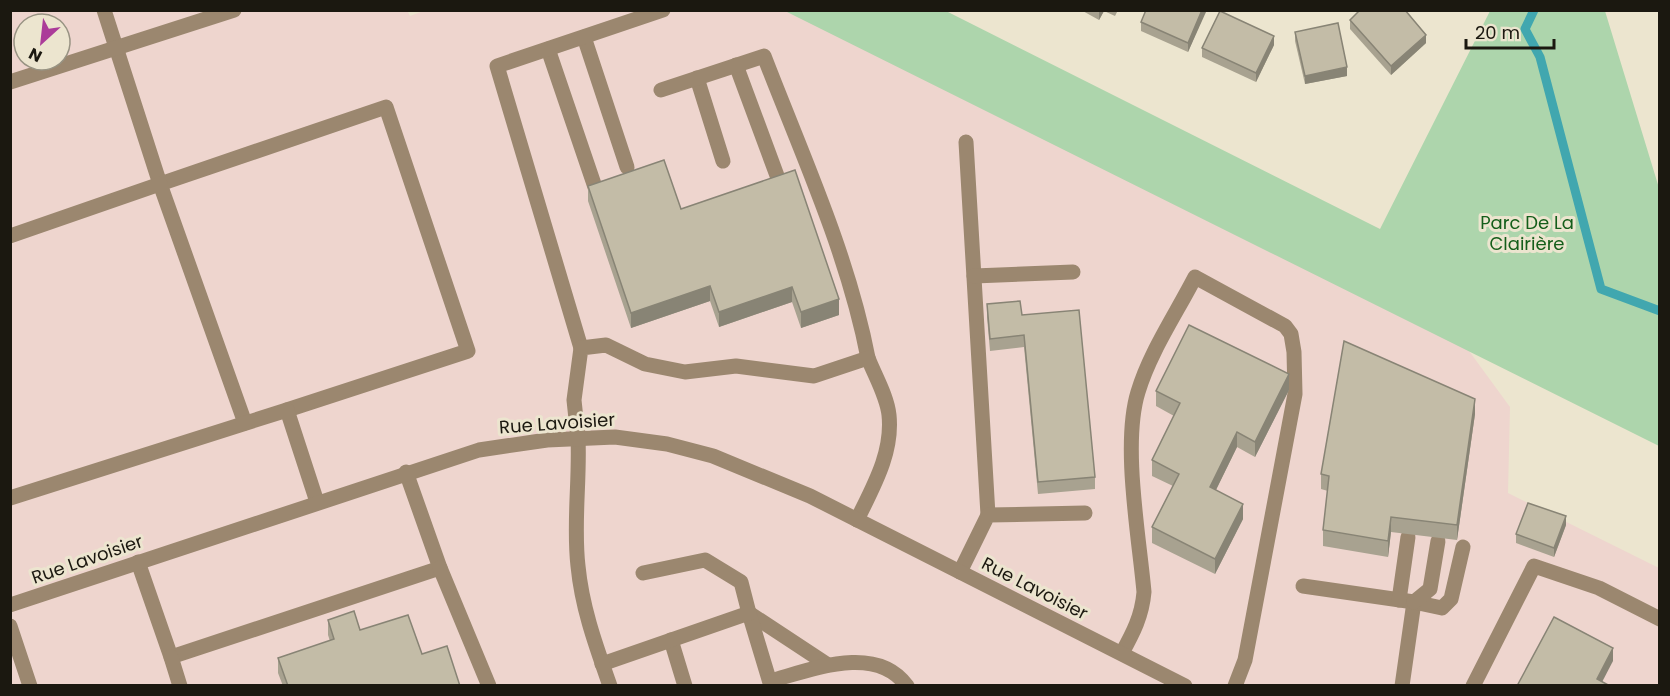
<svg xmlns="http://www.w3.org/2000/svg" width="1670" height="696" viewBox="0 0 1670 696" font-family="Poppins,sans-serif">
<rect width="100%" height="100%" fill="#ece5cf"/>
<path fill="#eed5ce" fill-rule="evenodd" d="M407 10 410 16 426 10 904 11 1380 229 1510 407 1508 493 1659 568V685H11L10 11ZM24 24H60V60H24Z"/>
<path fill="#add5ac" d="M785 11H946L1380 229 1490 11H1605L1659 188V446Z"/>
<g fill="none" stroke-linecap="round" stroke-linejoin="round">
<path stroke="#41a7af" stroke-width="9" d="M1534 10 1525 29 1540 57 1601 289 1660 311"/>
<g stroke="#9b876f" stroke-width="15">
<path d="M104 10 160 184 386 107 468 351 287 410"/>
<path d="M584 37 627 167"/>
<path d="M548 49 596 190"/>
<path d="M736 65 779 181"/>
<path d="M697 78 723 161"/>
<path d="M10 82 234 10"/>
<path d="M661 90 764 56C802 155 848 254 868 358"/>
<path d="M966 142 988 515"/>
<path d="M10 236 160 184 245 423"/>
<path d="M974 276 1073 272"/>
<path d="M581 348 497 66 663 10"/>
<path d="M578 438 574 400 581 348 606 345 645 364 685 372 736 366 814 376 868 358C875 376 887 396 889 415 893 453 873 487 857 520"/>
<path d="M10 498 287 410 317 502"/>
<path d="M138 562 171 657 440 568 406 472"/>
<path d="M440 568 489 686"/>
<path d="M960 572 988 515 1085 513"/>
<path d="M1303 586 1414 602 1402 686"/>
<path d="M1399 600 1408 537"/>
<path d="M1414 602 1442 608 1451 599 1463 547"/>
<path d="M1414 602 1430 589 1438 541"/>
<path d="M749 613 828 665"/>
<path d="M749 613 771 686"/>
<path d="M10 626 30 686"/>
<path d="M671 640 685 686"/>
<path d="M1122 653C1133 633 1142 616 1144 592 1139 536 1122 444 1138 392 1150 352 1176 314 1195 277L1285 326 1291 334 1294 352 1295 394 1245 660 1235 686"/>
<path d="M171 657 180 686"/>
<path d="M602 664 749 613 741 582 705 560 643 573"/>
<path d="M770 681C811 670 876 643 907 686"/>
<path d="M1473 686 1534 566 1599 588 1660 619"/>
</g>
<g stroke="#9b876f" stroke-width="15">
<path d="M578 438C580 480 573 524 578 566 582 608 596 646 610 686"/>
<path d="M10 605 479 450 547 440 615 437 667 444 713 456 810 496 1185 686"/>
</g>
</g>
<g fill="#a8a290">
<path d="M1081 10H1118L1115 16 1104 11 1099 20Z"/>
<path d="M1206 10 1188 52 1141 31V22Z"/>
<path d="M1350 20 1426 43 1391 75 1350 29Z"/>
<path d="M1295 32 1347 76 1305 84 1295 41Z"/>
<path d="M1274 45 1256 82 1202 57V48Z"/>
<path d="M588 186 681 209 839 315 801 328 792 302 719 327 710 301 631 328 588 201Z"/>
<path d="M987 304 1022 315 1095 477V489L1038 494 1024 347 990 351 987 317Z"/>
<path d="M1289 390 1255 457 1237 447 1216 490 1243 519 1215 574 1152 543V527L1173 486 1152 476V460L1174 416 1156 406V391Z"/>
<path d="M1475 414 1457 540 1391 532 1388 557 1323 546V530L1328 491 1321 489V474Z"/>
<path d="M1566 525 1554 557 1516 543V534Z"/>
<path d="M328 620 360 630 422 654 460 686H283L278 673V658L330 641 328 635Z"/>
</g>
<g fill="#888475">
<path d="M1099 10 1104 11 1099 20Z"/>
<path d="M1202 10H1206V12L1188 52V43Z"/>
<path d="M1426 35V43L1391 75V66Z"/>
<path d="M1274 36V45L1256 82V73Z"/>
<path d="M1347 67V76L1305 84V76Z"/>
<path d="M710 286V301L631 328V313Z"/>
<path d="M792 287V302L719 327V312Z"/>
<path d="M839 299V315L801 328V312Z"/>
<path d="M1289 374V390L1255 457V442Z"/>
<path d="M1475 399V414L1457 540V525Z"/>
<path d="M1237 432V447L1210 502V487Z"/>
<path d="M1243 504V519L1215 574V559Z"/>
<path d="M1566 516V525L1554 557V548Z"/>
<path d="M1391 517V532L1388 557V541Z"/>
<path d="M1613 648V661L1600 686 1597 679Z"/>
</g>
<g fill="#c3bca7" stroke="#888475" stroke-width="1.5">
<path d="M1146 10H1202L1188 43 1141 22Z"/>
<path d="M1360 10H1405L1426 35 1391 66 1350 20Z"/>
<path d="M1220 11 1274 36 1256 73 1202 48Z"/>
<path d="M1338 23 1347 67 1305 76 1295 32Z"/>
<path d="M664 160 681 209 795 170 839 299 801 312 792 287 719 312 710 286 631 313 588 186Z"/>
<path d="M1020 301 1022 315 1079 310 1095 477 1038 482 1024 335 990 339 987 304Z"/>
<path d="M1189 325 1289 374 1255 442 1237 432 1210 487 1243 504 1215 559 1152 527 1179 474 1152 460 1180 403 1156 391Z"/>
<path d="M1344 341 1475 399 1457 525 1391 517 1388 541 1323 530 1329 476 1321 474Z"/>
<path d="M1528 503 1566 516 1554 548 1516 534Z"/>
<path d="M354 611 360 630 408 615 422 654 447 646 460 686H288L278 658 334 639 328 620Z"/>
<path d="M1554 617 1613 648 1597 679 1610 686H1517Z"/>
</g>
<g text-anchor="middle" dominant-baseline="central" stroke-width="6" stroke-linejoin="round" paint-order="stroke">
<g font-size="18" fill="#145e1a" stroke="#ece5cf">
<text x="1527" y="222">Parc De La<tspan x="1527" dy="21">Clairière</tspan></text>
</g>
<g font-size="18" fill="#1b1810" stroke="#ece5cf">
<text transform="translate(557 423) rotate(-4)">Rue Lavoisier</text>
<text transform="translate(87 559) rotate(-19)">Rue Lavoisier</text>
<text transform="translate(1035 588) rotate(27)">Rue Lavoisier</text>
</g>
</g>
<rect width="1670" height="696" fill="none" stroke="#1b1810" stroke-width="24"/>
<g transform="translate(42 42) rotate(207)"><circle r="28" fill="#ece5cf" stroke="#989383" stroke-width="1.5"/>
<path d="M0-4.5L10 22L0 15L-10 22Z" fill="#ab3c99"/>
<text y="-9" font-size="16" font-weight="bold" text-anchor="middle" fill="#1b1810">N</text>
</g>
<path d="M1466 39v9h88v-9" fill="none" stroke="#1b1810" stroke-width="3"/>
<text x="1475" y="39" font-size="18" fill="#1b1810" stroke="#ece5cf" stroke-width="4.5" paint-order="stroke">20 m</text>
</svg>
